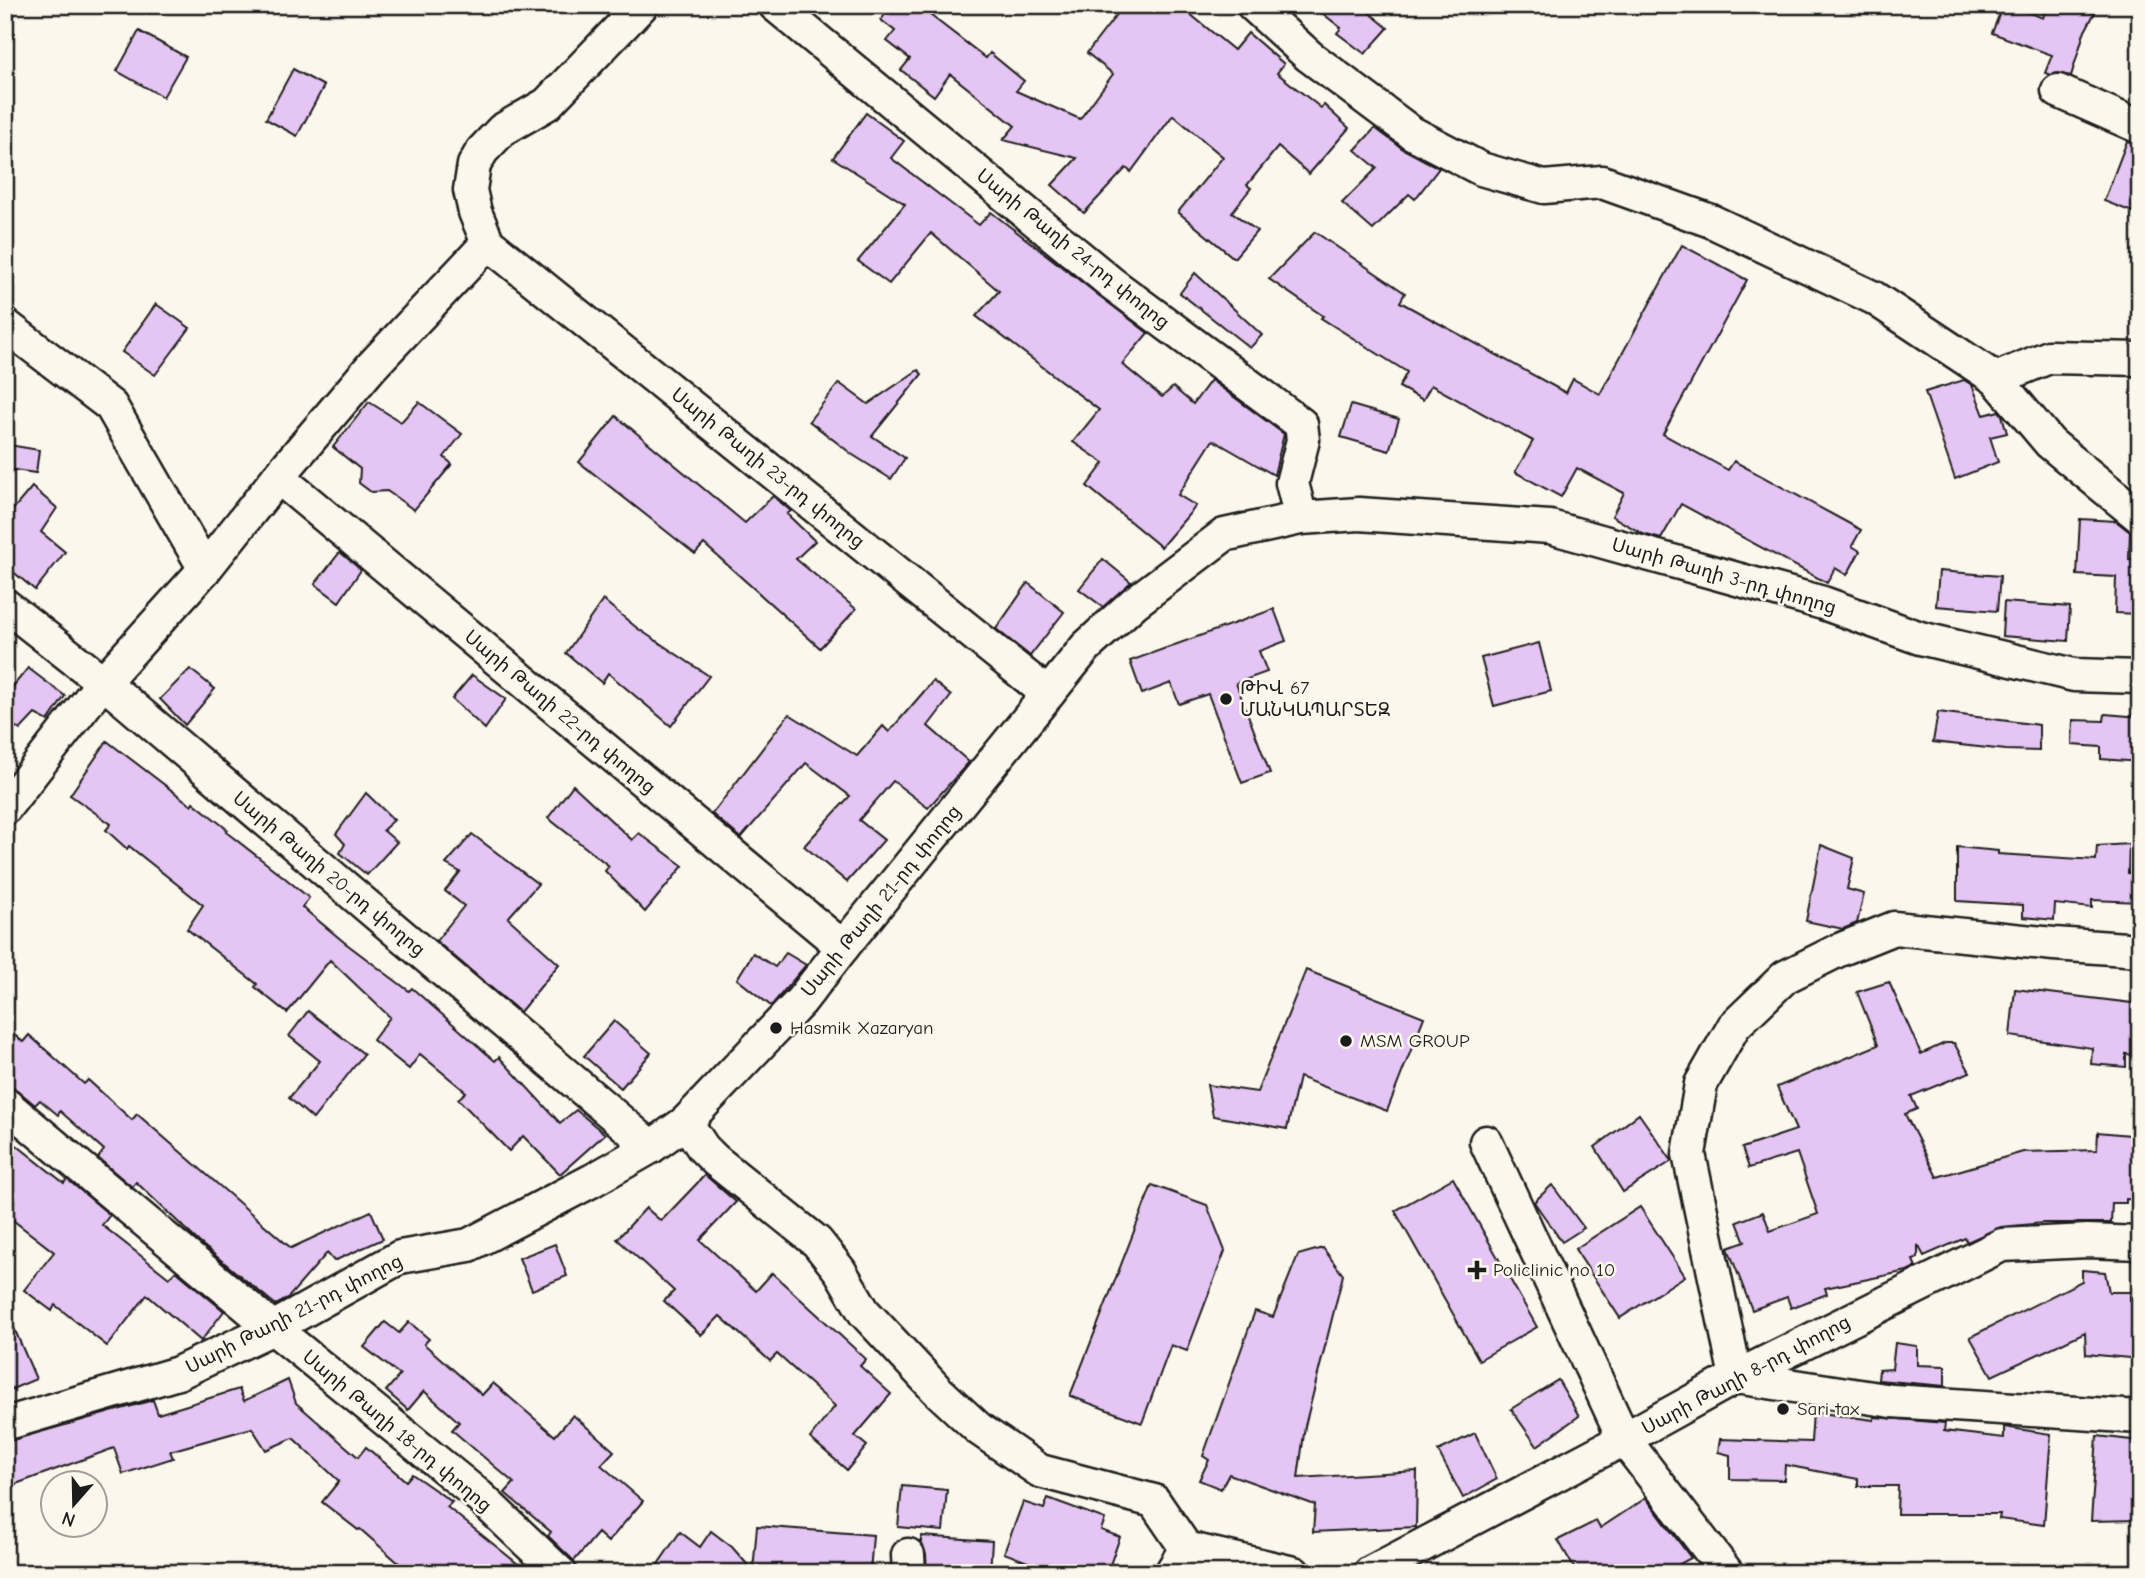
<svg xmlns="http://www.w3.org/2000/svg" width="2145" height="1578" viewBox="0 0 2145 1578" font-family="'Comic Neue','Noto Sans Armenian',sans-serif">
<rect width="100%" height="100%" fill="#fbf7ec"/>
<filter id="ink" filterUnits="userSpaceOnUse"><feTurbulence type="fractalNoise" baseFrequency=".0143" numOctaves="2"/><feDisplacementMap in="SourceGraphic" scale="14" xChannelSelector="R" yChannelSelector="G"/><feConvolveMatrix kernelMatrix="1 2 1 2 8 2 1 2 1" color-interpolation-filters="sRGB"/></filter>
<g filter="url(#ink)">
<g fill="#e5c5f3" stroke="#1c1c1c" stroke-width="2">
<path d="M892 5H917L986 58 990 53 1024 81 1016 91 1080 119 1113 74 1087 53 1124 5H1179L1234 50 1248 33 1284 64 1277 73 1321 108 1324 105 1349 128 1309 174 1278 147 1247 185 1251 188 1232 212 1257 231 1234 258 1178 212 1223 157 1173 115 1131 172 1126 168 1084 213 1052 185 1077 158 1003 140 1015 126 950 74 934 96 901 70 910 59 887 41 895 31 881 20Z"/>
<path d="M1312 5H1360L1388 28 1365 54 1337 33 1341 28Z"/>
<path d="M2003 5H2009L2043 18 2047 5H2099L2084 33 2071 76 2057 73 2051 75 2045 73 2052 55 1992 33Z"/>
<path d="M139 31 186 57 163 97 117 71Z"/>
<path d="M293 69 324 86 297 136 266 119Z"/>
<path d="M866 113 904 141 891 158 979 225 991 212 1148 333 1122 364 1162 397 1173 387 1193 404 1211 380 1284 434 1274 475 1213 440 1178 495 1196 506 1161 547 1087 486 1104 463 1073 442 1099 410 976 316 999 291 931 233 889 284 858 261 905 204 833 158Z"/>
<path d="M1375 128 1403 149 1439 168 1415 199 1409 194 1373 230 1342 203 1377 168 1355 150Z"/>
<path d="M2127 141 2140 145V215L2104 201Z"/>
<path d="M1315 232 1405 293 1400 302 1566 393 1573 379 1600 394 1682 245 1747 280 1663 434 1728 470 1734 461 1861 530 1852 546 1860 551 1847 575 1835 568 1827 583 1681 504 1661 539 1643 534 1612 516 1624 493 1577 468 1561 497 1515 472 1533 441 1431 385 1423 400 1399 387 1407 372 1321 318 1323 316 1269 279Z"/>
<path d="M1195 273 1262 335 1250 348 1180 293Z"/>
<path d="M156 304 190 328 155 375 122 352Z"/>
<path d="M918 370 922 374 872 436 905 458 891 479 853 455 809 421 839 383 868 404Z"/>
<path d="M1964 380 1972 385 1984 415 1999 411 2002 415 2007 433 1990 437 1998 462 1955 479 1925 392Z"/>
<path d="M369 402 401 422 419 402 462 434 444 457 452 464 414 510 387 491 371 492 359 483 360 469 333 447Z"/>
<path d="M1351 405 1399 419 1389 451 1341 437Z"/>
<path d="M616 416 745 523 773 496 791 511 787 514 815 541 796 559 856 609 820 648 704 544 695 554 579 462Z"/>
<path d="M9 445 39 450 36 473 7 469Z"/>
<path d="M32 487 57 508 41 532 65 552 35 590 5 565V519Z"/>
<path d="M2080 519 2116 521 2130 532 2129 559H2140V614L2115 613 2116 577 2077 575Z"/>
<path d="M340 552 361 570 339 602 315 584Z"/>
<path d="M1103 559 1131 582 1103 607 1079 589Z"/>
<path d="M1939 571 2000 576 1997 611 1936 606Z"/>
<path d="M1028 583 1064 612 1030 656 996 629Z"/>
<path d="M603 600 637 628 709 676 671 726 608 673 602 683 566 653Z"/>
<path d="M2004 602 2070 607 2068 641 2002 636Z"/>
<path d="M1274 609 1286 641 1259 651 1267 672 1236 683 1270 773 1242 783 1208 694 1179 704 1171 683 1142 694 1130 661Z"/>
<path d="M1539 643 1551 691 1494 706 1481 658Z"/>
<path d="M28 668 65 696 48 721 35 714 20 730 5 719V696Z"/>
<path d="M190 669 215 689 185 725 160 699Z"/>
<path d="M472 675 506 699 485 729 452 699Z"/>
<path d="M933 681 951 696 928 726 969 762 928 808 893 781 859 820 884 840 847 882 804 846 850 796 806 763 741 838 712 814 789 714 857 756 883 726 889 732Z"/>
<path d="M1938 712 2039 725V751L2006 750 1933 742Z"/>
<path d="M2105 714 2140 717V762L2101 759V747L2072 745 2073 720 2104 721Z"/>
<path d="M107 741 191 805 193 802 228 830 226 832 285 878 309 898 302 907 344 942 409 991 412 988 495 1061 499 1057 560 1123 576 1110 605 1134 560 1174 523 1136 509 1151 458 1099 466 1092 420 1054 409 1069 373 1040 390 1017 330 960 287 1013 255 987 257 984 187 929 203 905 129 846 127 849 106 830 111 824 70 795Z"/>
<path d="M573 785 632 840 639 833 683 866 645 912 605 871 609 866 548 818Z"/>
<path d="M366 793 394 820 383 830 397 842 367 875 340 853 345 844 336 834Z"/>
<path d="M472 834 538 884 508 918 559 964 520 1012 436 941 464 906 445 891 460 872 446 864Z"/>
<path d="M2129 844 2128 873 2140 874V902L2092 900V908L2055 904 2054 920 2023 917V905L1957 901V847L1998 851V854L2096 860 2097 846Z"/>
<path d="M1821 845 1854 858 1847 889 1864 894 1857 923 1843 929 1806 921Z"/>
<path d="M753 953 775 967 786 953 806 965 771 1006 737 979Z"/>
<path d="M1306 970 1424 1017 1387 1111 1299 1077 1287 1129 1213 1116 1207 1085 1257 1092Z"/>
<path d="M1889 982 1921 1054 1945 1043H1954L1970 1072 1911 1096 1917 1109 1905 1114 1937 1177 2023 1152 2097 1150 2098 1132 2130 1135V1138L2140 1139V1200L2126 1199V1203H2112L2111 1223H2044L2001 1227 1967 1242 1965 1238 1924 1256 1918 1245V1258L1913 1260 1916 1267 1907 1271 1825 1288 1827 1294 1791 1308 1787 1297 1752 1310 1728 1248 1745 1242 1737 1222 1763 1212 1770 1231 1818 1214 1797 1153 1749 1168 1742 1148 1796 1130 1777 1087 1878 1045 1857 992Z"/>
<path d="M2015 989 2140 1004V1056L2126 1054V1067L2091 1064 2092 1048 2010 1036Z"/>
<path d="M308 1011 364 1054 313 1119 289 1098 320 1061 289 1036Z"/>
<path d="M614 1021 651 1053 621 1088 584 1056Z"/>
<path d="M5 1027 23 1042 29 1035 84 1084 88 1080 132 1120 137 1114 291 1248 371 1211 383 1239 334 1261 327 1253 287 1299 276 1305 200 1243 136 1182 132 1187 98 1158 104 1150 60 1111 58 1115 40 1100 35 1105 17 1090 5 1086Z"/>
<path d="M1639 1114 1672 1161 1623 1192 1595 1147Z"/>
<path d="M5 1128 12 1134 9 1139 64 1183 67 1179 110 1215 102 1225 169 1278 176 1271 224 1311 201 1341 147 1295 107 1346 55 1305 52 1311 24 1290 54 1252 5 1214Z"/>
<path d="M705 1175 736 1202 700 1240 756 1291 772 1273 866 1359 860 1366 891 1394 855 1436 867 1446 847 1470 810 1438 835 1406 777 1354 770 1361 720 1316 701 1335 664 1301 674 1291 617 1239 646 1208 661 1221Z"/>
<path d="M1453 1178 1537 1327 1479 1360 1395 1211Z"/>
<path d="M1152 1185 1207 1205 1225 1251 1187 1351 1171 1345 1142 1423 1070 1396Z"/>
<path d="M1552 1185 1584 1228 1562 1242 1534 1202Z"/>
<path d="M1640 1207 1685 1276 1620 1318 1575 1249Z"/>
<path d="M555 1244 567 1276 532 1290 519 1258Z"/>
<path d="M1323 1248 1343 1275 1305 1426 1298 1478 1417 1471 1416 1527 1313 1532 1315 1505 1229 1474 1221 1489 1199 1480 1209 1460 1203 1456 1255 1311 1273 1317 1298 1255Z"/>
<path d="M2082 1270 2105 1272 2109 1292H2130V1300H2140V1359L2086 1354 2085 1332 1992 1376 1970 1337 2082 1281Z"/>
<path d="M5 1307 36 1379 5 1392Z"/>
<path d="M385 1322 399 1333 409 1322 429 1339 424 1344 482 1395 493 1383 555 1436 573 1415 614 1451 601 1465 643 1501 608 1542 598 1533 574 1561 548 1536 551 1532 505 1493 514 1483 452 1430 459 1422 424 1391 408 1410 386 1391 400 1375 364 1347Z"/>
<path d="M1895 1343 1917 1346V1365L1945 1366V1386L1878 1380 1879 1370 1892 1369Z"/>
<path d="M288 1380 296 1403 358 1457 366 1447 406 1481 412 1474 452 1502 447 1507 523 1568 525 1565 533 1573H410L360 1529 358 1530 322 1502 339 1481 293 1438 266 1450 252 1428 170 1451 173 1458 123 1474 114 1448 5 1488V1442L153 1400 158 1414 239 1389 244 1401Z"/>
<path d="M1558 1380 1579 1416 1537 1446 1511 1409Z"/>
<path d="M1813 1412 1874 1420V1417L1945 1423 1944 1431 2004 1438V1427L2051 1434 2044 1525 1999 1519 2000 1514H1897L1898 1486H1858V1479L1785 1465 1784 1480 1730 1479V1455L1718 1452 1720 1439 1811 1442Z"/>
<path d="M1475 1433 1497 1479 1463 1498 1438 1451Z"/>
<path d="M2097 1436 2140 1441V1520L2091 1521Z"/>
<path d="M902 1486 947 1490 943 1531 898 1527Z"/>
<path d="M1048 1498 1105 1519 1101 1530 1120 1537 1107 1573H1057L1004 1553 1023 1502 1044 1509Z"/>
<path d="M1646 1498 1691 1558 1663 1573H1577L1558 1540 1596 1521 1600 1528Z"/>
<path d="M757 1526 873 1535 870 1573H652L680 1532 700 1547 711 1531 732 1547 753 1571Z"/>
<path d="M921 1536 992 1541 990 1573H927L926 1554 921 1543Z"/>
</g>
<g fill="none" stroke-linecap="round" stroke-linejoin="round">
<defs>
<g id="minor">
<path d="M642 5 547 104 502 130 482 151 474 165 470 190 475 212 488 243 1048 694"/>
<path d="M775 5 1110 282 1301 424 1303 440 1292 483 1301 518"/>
<path d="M1253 5 1309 56 1412 133 1481 169 1544 187 1602 182 1711 221 1874 298 1996 379 2050 443 2140 517"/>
<path d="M2058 91 2140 127"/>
<path d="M5 325 111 406 205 569"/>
<path d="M1996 379 2049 357 2140 359"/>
<path d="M278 477 843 947"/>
<path d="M5 605 103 682 651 1147"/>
<path d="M5 808 103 682 205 569 278 477 372 366 488 243"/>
<path d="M2140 950 2054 944 1894 928 1839 950 1785 977 1734 1026 1701 1084 1689 1154 1736 1377 1892 1401 2140 1417"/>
<path d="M5 1104 273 1328 479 1496 560 1573"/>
<path d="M686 1122 703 1148 715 1160 817 1242 840 1271 864 1312 937 1390 979 1429 1040 1471 1154 1501 1186 1548 1294 1573"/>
<path d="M1486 1142 1624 1439 1727 1573"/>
<path d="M5 1424 178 1373 273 1328 400 1257 469 1245 593 1180 651 1147 686 1122 801 1001 843 947 1086 647 1134 603 1224 535 1301 518 1359 514 1550 527 1823 603 1920 638 2074 675 2140 677"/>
<path d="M908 1555 909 1573"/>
<path d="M1171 1573 1186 1548"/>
<path d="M1370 1573 1624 1439 1736 1377 2002 1245 2088 1241 2140 1243"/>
</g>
</defs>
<use href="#minor" stroke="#1c1c1c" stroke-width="37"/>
<use href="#minor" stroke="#fbf7ec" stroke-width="32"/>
</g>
</g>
<g fill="#1c1c1c" stroke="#fbf7ec" stroke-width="2.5">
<circle cx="1226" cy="699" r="7"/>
<circle cx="776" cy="1028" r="7"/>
<circle cx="1346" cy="1041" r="7"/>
<path d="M1473.5 1259.5h7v7h7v7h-7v7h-7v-7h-7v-7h7z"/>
<circle cx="1783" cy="1409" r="7"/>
</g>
<g text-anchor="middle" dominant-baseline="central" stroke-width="5" stroke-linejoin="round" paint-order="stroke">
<g font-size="19" fill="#1c1c1c" stroke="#fbf7ec">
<text transform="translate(1073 249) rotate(39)">Սարի Թաղի 24-րդ փողոց</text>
<text transform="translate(768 468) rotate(39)">Սարի Թաղի 23-րդ փողոց</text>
<text transform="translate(1724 576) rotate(16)">Սարի Թաղի 3-րդ փողոց</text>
<text transform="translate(560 712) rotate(40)">Սարի Թաղի 22-րդ փողոց</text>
<text transform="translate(329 874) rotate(40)">Սարի Թաղի 20-րդ փողոց</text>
<text transform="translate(881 901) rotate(-51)">Սարի Թաղի 21-րդ փողոց</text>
<text transform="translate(294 1314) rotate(-27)">Սարի Թաղի 21-րդ փողոց</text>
<text transform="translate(1746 1375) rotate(-28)">Սարի Թաղի 8-րդ փողոց</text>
<text transform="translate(397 1431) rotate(40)">Սարի Թաղի 18-րդ փողոց</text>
</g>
<g font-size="19" fill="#1c1c1c" stroke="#fbf7ec" text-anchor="start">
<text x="1240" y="688">ԹԻՎ 67<tspan x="1240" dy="22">ՄԱՆԿԱՊԱՐՏԵԶ</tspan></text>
<text x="790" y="1028">Hasmik Xazaryan</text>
<text x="1360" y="1041">MSM GROUP</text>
<text x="1493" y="1270">Policlinic no 10</text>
<text x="1797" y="1409">Sari tax</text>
</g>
</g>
<rect width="2145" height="1578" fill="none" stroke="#fbf7ec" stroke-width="28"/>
<rect x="14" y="14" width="2117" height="1550" fill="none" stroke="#1c1c1c" stroke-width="2.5" filter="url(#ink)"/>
<g transform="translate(74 1504) rotate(200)"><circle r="33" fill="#fbf7ec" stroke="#a29f99" stroke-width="2"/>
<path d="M0-5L12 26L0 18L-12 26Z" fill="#1c1c1c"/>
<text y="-10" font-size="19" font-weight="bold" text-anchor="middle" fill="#1c1c1c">N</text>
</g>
</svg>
